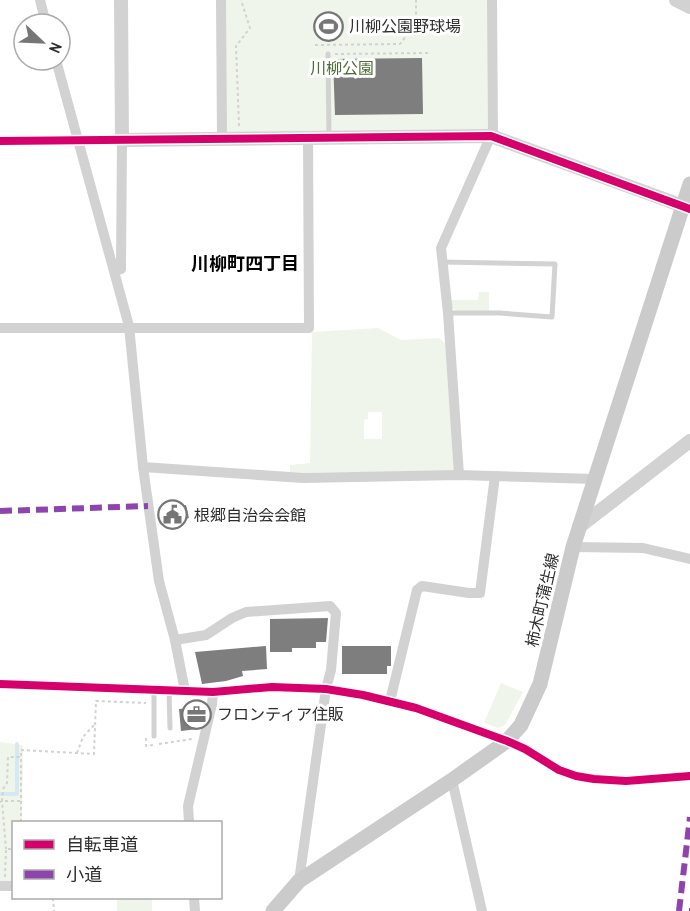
<svg xmlns="http://www.w3.org/2000/svg" width="690" height="911" viewBox="0 0 690 911" font-family="'Archivo Narrow','Noto Sans JP',sans-serif">
<rect width="100%" height="100%" fill="#fff"/>
<g fill="#f0f5eb" fill-rule="evenodd">
<path d="M222 0H492L490 130 222 138Z"/>
<path d="M479 292H489V312H458L448 304V300H478Z"/>
<path d="M378 328 401 340 439 338 445 343 454 471 290 473V465L310 463 312 332ZM368 412H382V439H364V420L368 419Z"/>
<path d="M501 683 523 692 505 725 498 728 484 723Z"/>
<path d="M0 742 23 745 22 822H14L13 883 0 882Z"/>
<rect x="117" y="898" width="35" height="13"/>
</g>
<g fill="none" stroke-linecap="round" stroke-linejoin="round">
<path stroke="#d6e8f2" stroke-width="4" d="M0 794H17V744"/>
</g>
<g fill="#7e7e7e">
<path d="M422 58 423 114 335 115 333 59Z"/>
<path d="M186 505 189 518 160 524 158 511Z"/>
<path d="M328 618 326 642H316V648H292V652H270V619Z"/>
<path d="M266 646 267 669 242 671 243 676 226 681 202 684 195 652Z"/>
<path d="M342 646H391V666H387V674H342Z"/>
<path d="M203 707 198 729 181 731 179 709Z"/>
</g>
<g fill="none" stroke-linecap="round" stroke-linejoin="round">
<g stroke="#d2d2d2" stroke-width="2" stroke-dasharray="3 3" stroke-linecap="butt">
<path d="M409 32 412 35 421 34"/>
<path d="M315 45 400 44 416 23V0"/>
<path d="M335 54 428 53"/>
<path d="M239 126 236 46 250 28 241 0"/>
<path d="M146 738V746L153 745"/>
<path d="M159 744 192 739"/>
<path d="M77 753 83 737 96 723"/>
<path d="M20 801H2L3 789 7 783 8 757H21"/>
<path d="M0 802 2 801 6 849"/>
<path d="M21 822V750L94 754 96 701 146 703"/>
<path d="M5 877 6 849H14"/>
<path d="M53 898 54 911"/>
</g>
<g stroke="#d2d2d2" stroke-width="5">
<path d="M328 54 329 136"/>
<path d="M442 262 555 264 552 317 499 313H448"/>
<path d="M169 691 170 728"/>
<path d="M154 736V690"/>
</g>
<g stroke="#d2d2d2" stroke-width="10">
<path d="M40 0 46 24"/>
<path d="M221 0 222 138"/>
<path d="M56 60 129 326 143 467 159 581 175 640 185 691"/>
<path d="M0 141 122 140 121 269 115 271"/>
<path d="M0 328H309L308 138"/>
<path d="M143 467 303 478 459 475 595 479"/>
<path d="M459 475 448 313 441 248 493 131 492 0"/>
<path d="M573 547 643 548 690 559"/>
<path d="M175 640 206 635 232 618 246 612 330 606 336 613 331 670 326 689 299 881"/>
<path d="M0 684 213 692 272 687 326 689 363 695 416 708 507 741 525 749 559 770 576 776 594 779 626 781 690 776"/>
<path d="M390 701 417 590 422 586 469 593H480L495 476"/>
<path d="M452 780 482 911"/>
<path d="M189 822 188 806 212 704 213 692"/>
<path d="M0 886H14"/>
<path d="M194 898 195 911"/>
</g>
<g stroke="#d2d2d2" stroke-width="14">
<path d="M121 0 122 140 491 136 683 206"/>
<path d="M676 0 690 7"/>
<path d="M579 527 690 441"/>
</g>
<path stroke="#cbcbcb" stroke-width="15" d="M273 911 299 881 452 780 507 741 521 725 540 684 573 547 690 184"/>
<g stroke="#8e44ad" stroke-width="6" stroke-dasharray="12 6" stroke-linecap="butt">
<path d="M0 511 148 506"/>
<path d="M679 911 690 817"/>
<path d="M689 911H690"/>
</g>
<defs>
<g id="cycleway">
<path d="M0 141 491 136 690 209"/>
<path d="M0 684 213 692 272 687 326 689 363 695 416 708 507 741 525 749 559 770 576 776 594 779 626 781 690 776"/>
</g>
</defs>
<use href="#cycleway" stroke="#fff" stroke-width="11"/>
<use href="#cycleway" stroke="#d6006c" stroke-width="8"/>
</g>
<defs>
<symbol id="stadium-ring" viewBox="-11 -11 22 22"><circle r="9.5" fill="#fff" stroke="#767676" stroke-width="1.5"/><path d="M0-5a6.5 5 0 1 0 0 10a6.5 5 0 1 0 0-10ZM-3.5-1.8h7v3.6h-7Z" fill="#767676"/></symbol>
<symbol id="civic-ring" viewBox="-11 -11 22 22"><circle r="9.5" fill="#fff" stroke="#767676" stroke-width="1.5"/><path d="M-.6-6.5H3V-4.5H.6V-3L4-1V1h2V6H-6V1h2V-1L-.6-3ZM-1.2 2.5V6h2.4V2.5Z" fill="#767676"/></symbol>
<symbol id="office-ring" viewBox="-11 -11 22 22"><circle r="9.5" fill="#fff" stroke="#767676" stroke-width="1.5"/><path d="M-6-3h4V-5.5h4V-3h4V5H-6ZM-1-4.5V-3h2v-1.5ZM-6 0V1H6V0Z" fill="#767676"/></symbol>
</defs>
<g fill-rule="evenodd">
<use href="#stadium-ring" x="312" y="10" width="33" height="33"/>
<use href="#civic-ring" x="156" y="498" width="33" height="33"/>
<use href="#office-ring" x="180" y="698" width="33" height="33"/>
</g>
<g text-anchor="middle" dominant-baseline="central" stroke-width="6" stroke-linejoin="round" paint-order="stroke">
<g font-size="16" fill="#2d2d2d" stroke="#fff" text-anchor="start">
<text x="349" y="26">川柳公園野球場</text>
<text x="194" y="515">根郷自治会会館</text>
<text x="217" y="714">フロンティア住販</text>
</g>
<g font-size="16" fill="#516b38" stroke="#fff">
<text x="342" y="68">川柳公園</text>
</g>
<g font-size="16" fill="#2d2d2d" stroke="#fff">
<text transform="translate(542 600) rotate(-77)">柿木町蒲生線</text>
</g>
<g font-size="18" font-weight="bold" fill="#000" stroke="#fff">
<text x="245" y="263">川柳町四丁目</text>
</g>
</g>
<rect x="12" y="821" width="210" height="78" fill="#ffffff" stroke="#ababab" stroke-width="1.5"/>
<rect x="24" y="840" width="30" height="9" fill="#d6006c" stroke="#ababab" stroke-width="1.5"/>
<text x="66" y="851" font-size="18" fill="#2d2d2d">自転車道</text>
<rect x="24" y="870" width="30" height="9" fill="#8e44ad" stroke="#ababab" stroke-width="1.5"/>
<text x="66" y="881" font-size="18" fill="#2d2d2d">小道</text>
<g transform="translate(42 42) rotate(113)"><circle r="28" fill="#ffffff" stroke="#ababab" stroke-width="1.5"/>
<path d="M0-4.5L10 22L0 15L-10 22Z" fill="#767676"/>
<text y="-9" font-size="16" font-weight="bold" text-anchor="middle" fill="#2d2d2d">N</text>
</g>
</svg>
